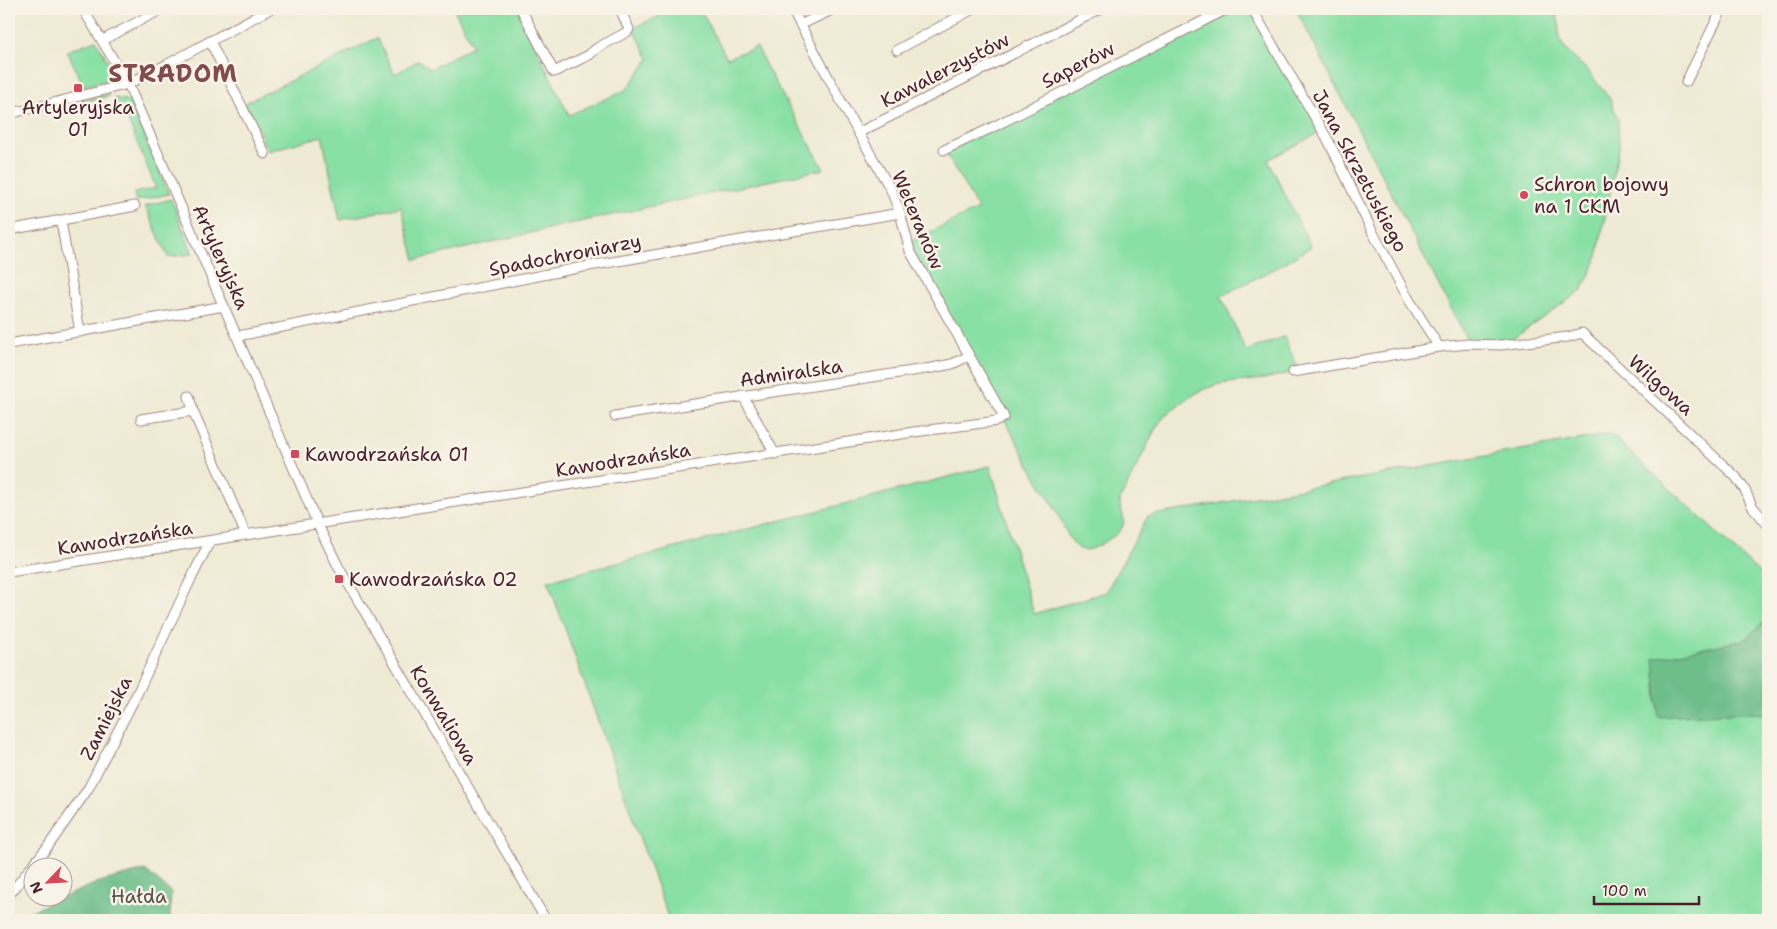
<svg xmlns="http://www.w3.org/2000/svg" width="1777" height="929" viewBox="0 0 1777 929" font-family="'Shantell Sans',sans-serif">
<rect width="100%" height="100%" fill="#f7f3e8"/>
<filter id="ink" filterUnits="userSpaceOnUse"><feTurbulence type="fractalNoise" baseFrequency=".02" numOctaves="2"/><feDisplacementMap in="SourceGraphic" scale="10" xChannelSelector="R" yChannelSelector="G"/><feConvolveMatrix kernelMatrix="1 2 1 2 8 2 1 2 1" color-interpolation-filters="sRGB"/></filter>
<filter id="wash" filterUnits="userSpaceOnUse"><feTurbulence type="fractalNoise" baseFrequency=".0096" numOctaves="4" result="noise"/><feDisplacementMap in="SourceGraphic" scale="20" xChannelSelector="R" yChannelSelector="G"/><feGaussianBlur stdDeviation="1.12" result="paint"/><feColorMatrix in="noise" values="0 0 0 0 0 0 0 0 0 0 0 0 0 0 0 0 0 1.4 0 .05"/><feComposite in="paint" operator="in"/></filter>
<g filter="url(#wash)">
<rect width="100%" height="100%" fill="#efead3"/>
<g fill="#88e0a4" stroke="#698068">
<path d="M454 9H517L569 115 626 90 649 59 633 28 660 16 657 9H700L727 58 757 47 766 66 824 169 556 227 415 260 401 207 340 220 322 136 268 151 245 103 377 38 395 74 419 60 430 69 473 46Z"/>
<path d="M1226 9H1252L1322 131 1268 160 1311 247 1278 267 1221 296 1246 351 1284 337 1299 371 1264 379 1219 384 1200 391 1186 400 1164 417 1157 426 1119 502C1124 520 1129 526 1111 538 1103 543 1092 551 1083 550 1070 547 1061 519 1055 509 1051 501 1046 493 1041 486L907 243 978 209 944 150Z"/>
<path d="M1296 9H1555L1559 24V38L1565 49 1588 71 1610 99 1618 119 1619 148 1596 262 1581 291 1511 340 1501 345 1467 340Z"/>
<path d="M96 40 112 69 108 80 84 86 67 51Z"/>
<path d="M108 94 109 96 74 105V102Z"/>
<path d="M115 98 129 101 169 194 136 201 134 193 156 188 122 106 115 102Z"/>
<path d="M171 199 193 254 168 257 145 206Z"/>
<path d="M1611 434 1768 581V920H669L548 581 990 466 1034 614 1106 592 1148 516Z"/>
</g>
<g fill="#6ebe8a" stroke="#5c6e5a">
<path d="M1765 621H1768V715L1752 713 1658 717 1654 658 1744 640Z"/>
<path d="M145 870 171 892 170 920H10L99 882Z"/>
</g>
<g fill="none" stroke-linecap="round" stroke-linejoin="round">
<path stroke="#42b1be" stroke-width="2" d="M1011 9 1013 12"/>
</g>
</g>
<g filter="url(#ink)">
<g fill="none" stroke-linecap="round" stroke-linejoin="round">
<defs>
<g id="minor">
<path d="M83 9 128 84 318 525 339 568 546 920"/>
<path d="M521 9 554 72 589 55 597 48 627 32 629 29 620 9"/>
<path d="M1252 9 1328 140 1372 231 1408 298 1439 347"/>
<path d="M800 25 834 9"/>
<path d="M103 40 162 9"/>
<path d="M210 41 265 154"/>
<path d="M897 50 973 9"/>
<path d="M1686 82 1722 9"/>
<path d="M9 114 128 84 164 66 270 9"/>
<path d="M858 133 1101 9"/>
<path d="M944 150 987 130 1227 9"/>
<path d="M61 221 80 332"/>
<path d="M9 230 135 206"/>
<path d="M238 336 583 267 900 213"/>
<path d="M9 344 224 306"/>
<path d="M1293 372 1439 347 1468 344 1501 345 1568 337 1582 333 1736 477 1745 490 1752 506 1768 525"/>
<path d="M189 396 193 411"/>
<path d="M743 396 775 454"/>
<path d="M615 416 932 368 952 364 969 356"/>
<path d="M141 419 193 411 246 535"/>
<path d="M9 572 456 502 914 432 997 421 1004 417 910 251 900 213 891 190 850 118 792 9"/>
<path d="M9 895 49 845 88 789 137 694 188 585 210 541"/>
</g>
</defs>
<use href="#minor" stroke="#9c847f" stroke-width="11"/>
<use href="#minor" stroke="#fff" stroke-width="9"/>
</g>
</g>
<g fill="#d1495b" stroke="#f7f3e8" stroke-width="2">
<rect x="73" y="83" width="10" height="10" rx="2.5"/>
<circle cx="1524" cy="195" r="5"/>
<rect x="290" y="449" width="10" height="10" rx="2.5"/>
<rect x="334" y="574" width="10" height="10" rx="2.5"/>
</g>
<g text-anchor="middle" dominant-baseline="central" stroke-width="5" stroke-linejoin="round" paint-order="stroke">
<g font-size="19" fill="#4a1f2b" stroke="#f7f3e8">
<text transform="translate(1078 65) rotate(-27)">Saperów</text>
<text transform="translate(945 70) rotate(-27)">Kawalerzystów</text>
<text transform="translate(1360 171) rotate(62)">Jana Skrzetuskiego</text>
<text transform="translate(918 220) rotate(67)">Weteranów</text>
<text transform="translate(565 255) rotate(-11)">Spadochroniarzy</text>
<text transform="translate(221 257) rotate(66)">Artyleryjska</text>
<text transform="translate(791 373) rotate(-8)">Admiralska</text>
<text transform="translate(1661 385) rotate(42)">Wilgowa</text>
<text transform="translate(623 460) rotate(-9)">Kawodrzańska</text>
<text transform="translate(125 538) rotate(-9)">Kawodrzańska</text>
<text transform="translate(444 715) rotate(59)">Konwaliowa</text>
<text transform="translate(106 718) rotate(-63)">Zamiejska</text>
</g>
<g font-size="19" fill="#4a1f2b" stroke="#f7f3e8" text-anchor="start">
<text x="78" y="107" text-anchor="middle">Artyleryjska<tspan x="78" dy="22">01</tspan></text>
<text x="1534" y="184">Schron bojowy<tspan x="1534" dy="22">na 1 CKM</tspan></text>
<text x="305" y="454">Kawodrzańska 01</text>
<text x="349" y="579">Kawodrzańska 02</text>
</g>
<g font-size="19" fill="#5a4f49" stroke="#f7f3e8">
<text x="139" y="896">Hałda</text>
</g>
<g font-size="24" font-weight="bold" letter-spacing="1" fill="#824c4c" stroke="#f7f3e8">
<text x="173" y="74">STRADOM</text>
</g>
</g>
<rect width="1777" height="929" fill="none" stroke="#f7f3e8" stroke-width="30"/>
<g transform="translate(48 882) rotate(245)"><circle r="24" fill="#f7f3e8" stroke="#b29e9c"/>
<path d="M0-4L9 19L0 12L-9 19Z" fill="#d1495b"/>
<text y="-8" font-size="14" font-weight="bold" text-anchor="middle" fill="#4a1f2b">N</text>
</g>
<path d="M1594 896v8h105v-8" fill="none" stroke="#4a1f2b" stroke-width="2.5"/>
<text x="1602" y="896" font-size="15" fill="#4a1f2b" stroke="#f7f3e8" stroke-width="4" paint-order="stroke">100 m</text>
</svg>
